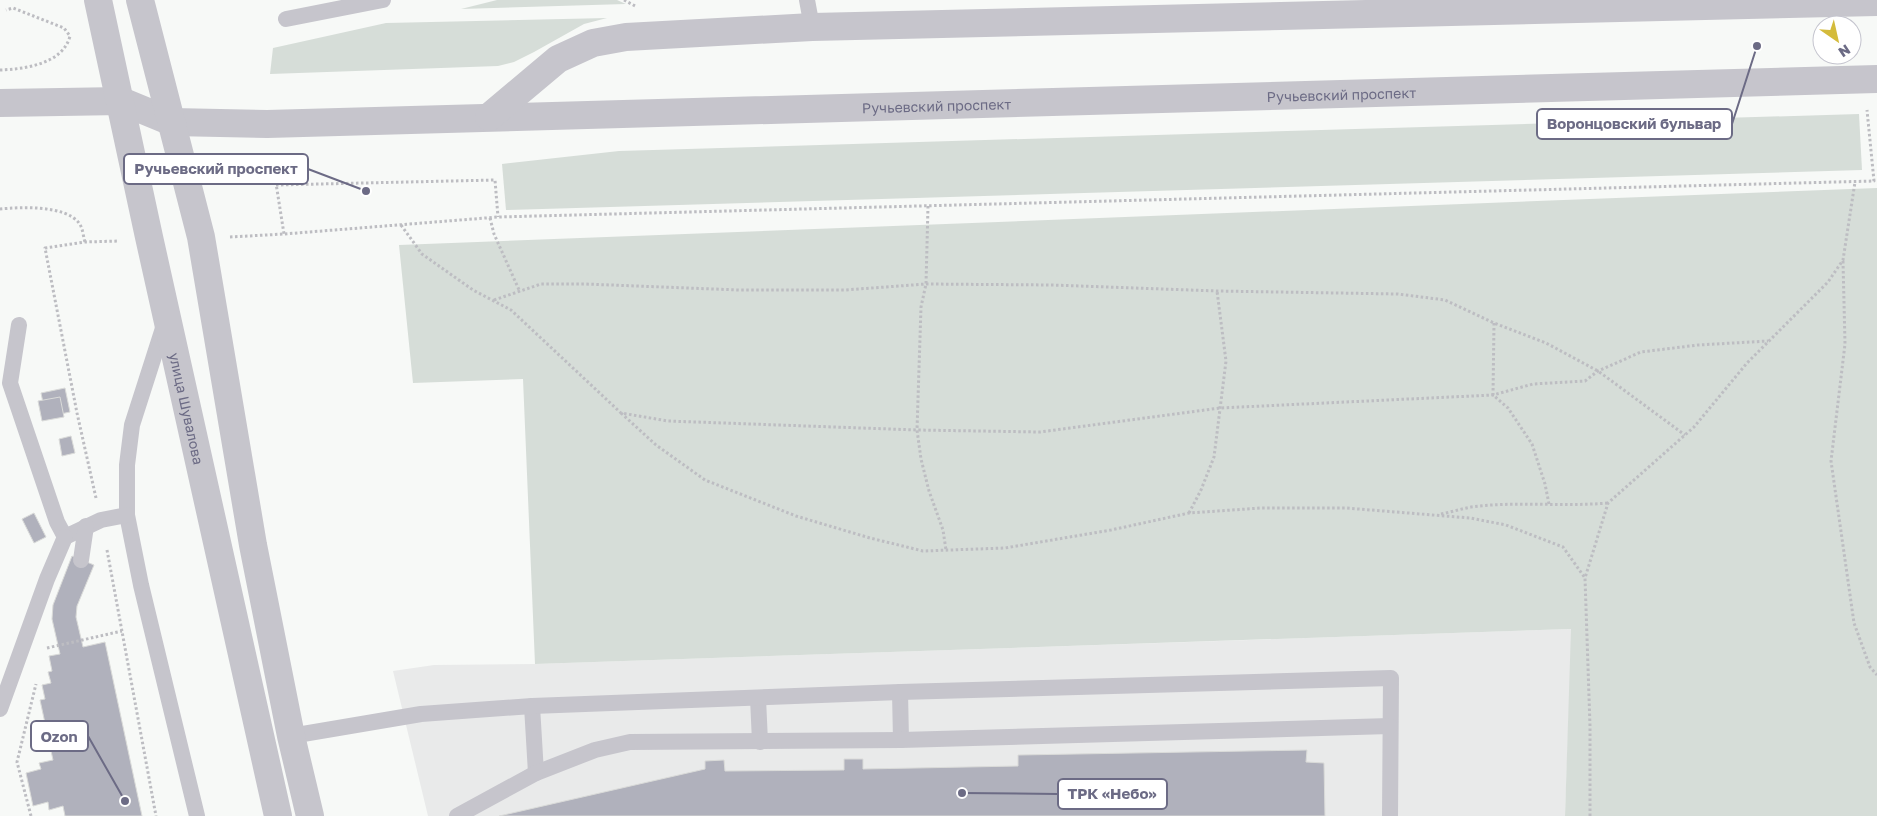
<svg xmlns="http://www.w3.org/2000/svg" width="1877" height="816" viewBox="0 0 1877 816" font-family="'Golos Text',sans-serif">
<rect width="100%" height="100%" fill="#f7f9f7"/>
<path fill="#e9eaea" d="M1572 629 1565 816H428L393 671 434 665 535 664Z"/>
<g fill="#d6ddd8">
<path d="M497 0H617L626 4 461 9Z"/>
<path d="M607 18 584 24 534 52 514 62 498 66 270 74 273 48 386 23Z"/>
<path d="M1859 114 1862 170 506 210 502 164 619 151Z"/>
<path d="M1877 188V816H1565L1571 629 535 664 523 379 413 383 399 245Z"/>
</g>
<g fill="#b0b1bc" stroke="#dadbd9">
<path d="M65 388 70 412 46 417 41 393Z"/>
<path d="M60 397 64 417 42 421 38 401Z"/>
<path d="M71 436 75 453 62 456 59 439Z"/>
<path d="M34 513 46 537 34 543 22 519Z"/>
<path d="M72 556 94 565 77 606 76 617 83 647 105 642 142 816H65L63 806 49 810 48 802 33 806 26 773 41 769 39 763 53 760 40 700 45 699 42 685 51 683 48 672 52 671 49 656 60 654 52 619 53 605Z"/>
<path d="M1307 750 1306 762 1324 763 1325 816H499L705 769V761L724 760 725 771 844 770V759H863V769L1018 766V755Z"/>
</g>
<g fill="none" stroke-linecap="round" stroke-linejoin="round">
<g stroke="#bdbdc2" stroke-width="3" stroke-dasharray="2.5 2.5" stroke-linecap="butt">
<path d="M624 0 637 7"/>
<path d="M0 70C25 69 63 64 70 36L64 28 13 8 6 10"/>
<path d="M275 177 284 234"/>
<path d="M276 185 495 180 498 217"/>
<path d="M928 206 926 284 921 307 917 430 921 459 929 491 943 530 946 550"/>
<path d="M0 209C21 207 65 205 79 223 83 228 83 236 85 242"/>
<path d="M490 218 494 234 520 292"/>
<path d="M401 225 422 254 473 290 511 310 621 413 668 421 917 430 1040 432 1220 408 1493 395 1533 384 1585 381 1598 371 1641 352 1698 345 1768 341"/>
<path d="M230 237 284 234 498 217 1874 181 1867 110"/>
<path d="M1843 261 1845 344 1831 461 1854 623 1870 667 1877 675"/>
<path d="M494 300 541 284H585L739 290H845L926 284 1052 285 1217 291 1398 294 1445 300 1494 323 1546 343 1598 371 1685 435"/>
<path d="M1494 323 1493 395 1508 408 1532 444 1545 484 1549 504"/>
<path d="M621 413 656 445 705 480 796 516 870 538 923 551 1005 548 1111 530 1189 513 1261 508H1346L1470 518 1506 525 1563 547 1585 578"/>
<path d="M96 498 77 413 45 248 85 242 119 241"/>
<path d="M1189 513 1201 490 1214 457 1226 361 1217 291"/>
<path d="M1441 514C1451 512 1461 509 1471 507 1516 501 1562 507 1608 503"/>
<path d="M107 550 156 816"/>
<path d="M47 648 122 631"/>
<path d="M31 816 17 762 36 684"/>
<path d="M1590 816V726L1585 578 1608 503 1694 427 1747 363 1828 282 1843 260 1855 182"/>
</g>
<g stroke="#c6c5cc" stroke-width="16">
<path d="M807 0 812 27"/>
<path d="M286 19 383 0"/>
<path d="M165 322 132 425 127 465V515L141 585 197 816"/>
<path d="M19 325 10 383 57 522 65 537 101 520 127 515"/>
<path d="M81 560 86 526"/>
<path d="M900 692 901 740"/>
<path d="M758 698 760 742"/>
<path d="M532 706 536 773"/>
<path d="M0 709 47 579 65 537"/>
<path d="M291 736 421 714 532 706 900 692 1391 678 1390 816"/>
<path d="M457 816 536 773 595 750 630 742 901 740 1390 726"/>
</g>
<g stroke="#c6c5cc" stroke-width="28">
<path id="s1" d="M0 103 121 101 172 122 267 124 1877 79"/>
<path d="M489 117 558 59 593 43 626 37 812 27 1877 2"/>
</g>
<g stroke="#c6c5cc" stroke-width="28">
<path id="s2" d="M98 0 149 237 278 816"/>
<path d="M140 0 201 237 253 545 291 736 310 816"/>
</g>
</g>
<g text-anchor="middle" dominant-baseline="central" stroke-width="5" stroke-linejoin="round" paint-order="stroke">
<g font-size="14" fill="#6c6b85" stroke="#fff">
<text stroke="none"><textPath href="#s1" startOffset="1346">Ручьевский проспект</textPath></text>
<text stroke="none"><textPath href="#s1" startOffset="941">Ручьевский проспект</textPath></text>
<text stroke="none"><textPath href="#s2" startOffset="418">улица Шувалова</textPath></text>
</g>
</g>
<path fill="none" stroke="#6c6b85" stroke-width="2" d="M1757 46L1732 124M366 191L308 169M125 801L88 736M962 793L1058 794"/>
<g fill="#6c6b85" stroke="#fff" stroke-width="2">
<circle cx="1757" cy="46" r="5"/>
<circle cx="366" cy="191" r="5"/>
<circle cx="125" cy="801" r="5"/>
<circle cx="962" cy="793" r="5"/>
</g>
<g fill="#fff" stroke="#6c6b85" stroke-width="2">
<rect x="1537" y="109" width="195" height="30" rx="5"/>
<rect x="124" y="154" width="184" height="30" rx="5"/>
<rect x="31" y="721" width="57" height="30" rx="5"/>
<rect x="1058" y="779" width="109" height="30" rx="5"/>
</g>
<g font-size="15" text-anchor="middle" font-weight="bold" fill="#6c6b85">
<text x="1634" y="129">Воронцовский бульвар</text>
<text x="216" y="174">Ручьевский проспект</text>
<text x="59" y="742">Ozon</text>
<text x="1112" y="799">ТРК «Небо»</text>
</g>
<g transform="translate(1837 40) rotate(146)"><circle r="24" fill="#ffffff" stroke="#c4c4ce"/>
<path d="M0-4L9 19L0 12L-9 19Z" fill="#d4bb3c"/>
<text y="-8" font-size="14" font-weight="bold" text-anchor="middle" fill="#6c6b85">N</text>
</g>
</svg>
